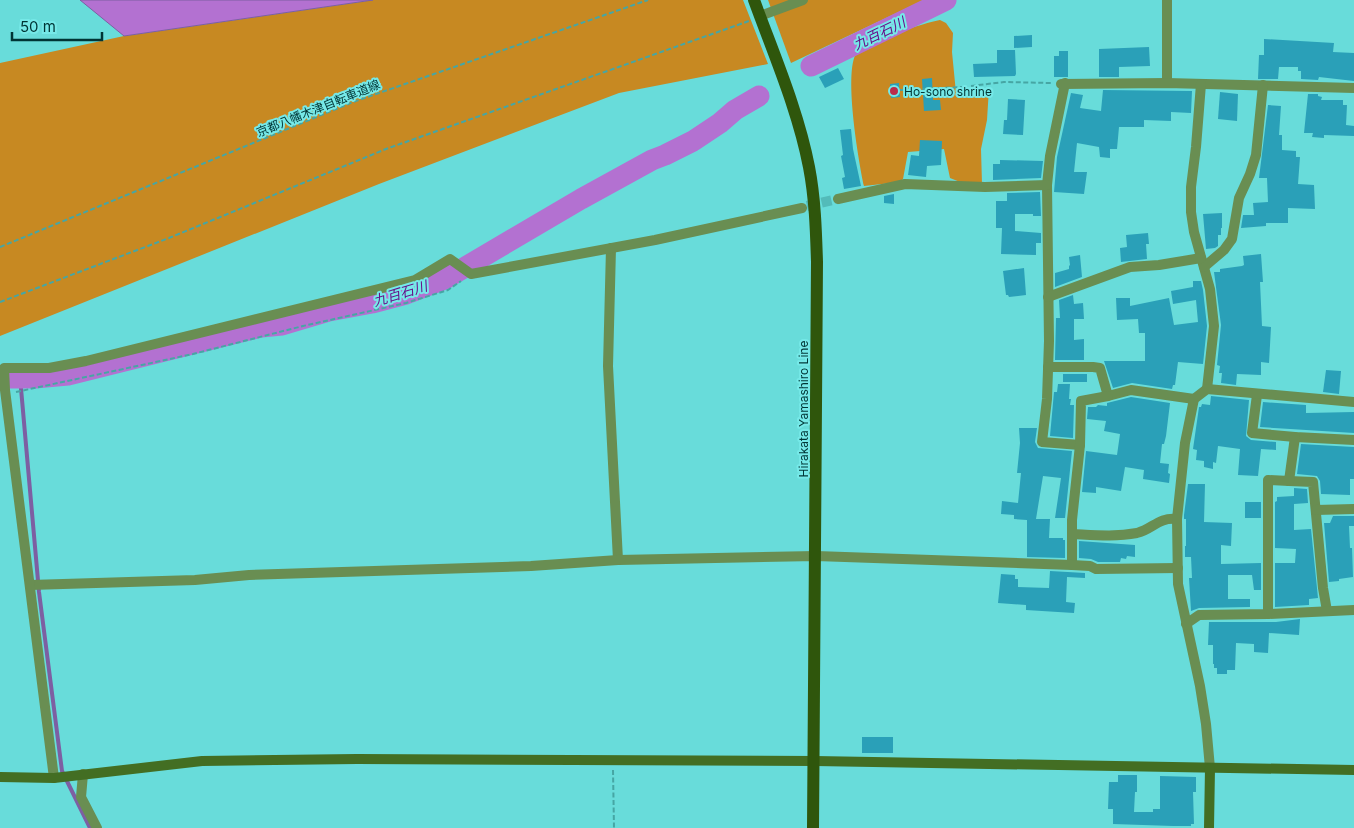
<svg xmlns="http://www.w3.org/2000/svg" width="1354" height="828" viewBox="0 0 1354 828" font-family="Inter,'Noto Sans JP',sans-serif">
<rect width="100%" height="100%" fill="#68dcda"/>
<g fill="#c78922">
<path d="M373 0H743L768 64 619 93 379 184 0 336V63L124 36Z"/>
<path d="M768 0H924L791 63Z"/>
<path d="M940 20 946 23 953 33 952 52 956 93 968 96 989 88 987 120 981 149 982 184 960 182 950 178 944 149 908 152 903 179 900 182 864 186C859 163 842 66 858 51 868 41 924 23 940 20Z"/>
</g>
<path fill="#b371d1" stroke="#7d5fa2" d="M80 0H373L124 36Z"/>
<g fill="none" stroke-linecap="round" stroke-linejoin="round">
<path stroke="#7d5fa2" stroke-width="4" d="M20 377 39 592 62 771 90 828"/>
<g stroke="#b371d1" stroke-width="21">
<path d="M811 66 946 0"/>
<path d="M0 378H35L68 375 261 327 282 325 329 311 372 303 406 294 445 279 581 199 652 160 665 155 693 141 720 123 735 110 759 96"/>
</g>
</g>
<g fill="#2aa0b8">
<path d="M1032 35V47L1014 48V36Z"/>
<path d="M1264 39 1334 43 1333 52 1354 53V81L1319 77 1318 80 1301 79V71H1298V67H1279L1278 79H1258L1259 55H1264Z"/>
<path d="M1149 47 1150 66 1119 67V77H1099V49Z"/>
<path d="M997 50H1015L1016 74 1015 76 974 77 973 64 997 63Z"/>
<path d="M1059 51H1068V77H1054V56H1059Z"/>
<path d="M838 68 844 79 825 88 819 77Z"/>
<path d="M932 78 933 100H940L941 110 924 111 922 79Z"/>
<path d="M899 83 900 97 891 98 890 84Z"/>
<path d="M1103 90 1192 91 1191 113 1171 112V121L1144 120V127H1119L1117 149H1110V158L1100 157 1099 147 1077 143 1074 172H1087L1084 194 1054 192 1057 157 1071 93 1083 95 1080 108 1101 111Z"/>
<path d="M1220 92 1238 94 1237 121 1218 119Z"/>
<path d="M1308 94H1318V96L1322 97 1321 100H1343V105H1347L1346 125 1354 126V136L1324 135V138L1312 137 1313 133H1304Z"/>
<path d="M1008 99 1025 100 1023 135 1003 134 1004 120H1007Z"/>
<path d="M1268 105 1281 106 1279 135H1282V150L1296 151V157H1300L1298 184 1314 185 1315 209 1288 208V223H1266V226L1241 228 1243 215H1254L1253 203 1268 202 1267 178H1259Z"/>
<path d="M851 129 853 149 861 186 844 189 842 178 845 177 841 156 843 155 840 130Z"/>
<path d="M920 140 942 141 941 165 927 166 926 177 908 175 911 155 919 156Z"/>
<path d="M1000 160 1043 161 1041 178 993 180V164H1000Z"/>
<path d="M1040 192 1041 216H1033V214H1015V231L1041 233V243H1036V255L1001 254 1002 228H996V201H1007V193Z"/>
<path d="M894 194V204L884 203V196Z"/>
<path d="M1222 213V228H1221V235H1218V246L1215 248 1206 249 1203 214Z"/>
<path d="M1148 233 1149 244H1146L1147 259 1121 262 1120 248 1127 247 1126 235Z"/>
<path d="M1261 254 1263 282H1260L1262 326 1271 327 1269 363 1261 362V375L1237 374 1236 385 1221 383 1222 373H1219L1220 366 1217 365 1221 325 1214 272H1220V269L1242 266 1244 265 1243 256Z"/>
<path d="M1080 255 1082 277 1055 287V273L1069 269V266L1070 265 1069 257Z"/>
<path d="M1024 268 1026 295 1009 297 1008 295H1006L1003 271Z"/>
<path d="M1193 281H1201L1203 290 1207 326 1203 364 1178 362 1175 385H1173L1172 389 1132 383 1113 388 1104 361H1145V333H1139L1138 319 1117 320 1116 298H1130V306L1169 298 1174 325 1198 322 1196 300 1173 304 1171 291 1193 287Z"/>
<path d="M1073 295 1074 304 1083 303 1084 319H1074V340L1084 339V360H1055L1056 318H1060L1059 300Z"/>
<path d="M1326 370 1341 371 1339 394 1323 392Z"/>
<rect x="1063" y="374" width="24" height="8"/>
<path d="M1058 384H1070L1069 399H1071L1070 405H1074L1073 438 1050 436 1054 392H1057Z"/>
<path d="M1211 396 1249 400 1246 436 1251 440 1276 442V450L1261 449 1258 476 1238 475 1240 449 1218 446 1216 463 1213 462V469L1204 467V461L1196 460 1197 450 1193 449 1199 407H1201L1202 404 1210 405Z"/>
<path d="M1131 397 1170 403 1166 436 1164 444H1162L1160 463 1169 464 1168 473 1170 474 1169 483 1143 479 1144 470 1125 467 1121 491 1096 487V493L1082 492 1086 451 1117 455 1120 434 1104 431 1106 421 1087 419 1088 407H1096L1098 405 1107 406V403Z"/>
<path d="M1263 402 1306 405V413L1354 412V433L1260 427Z"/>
<path d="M1019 428H1037L1035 442 1038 448 1072 451 1065 518H1055L1061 478 1043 476 1036 519H1050L1049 538H1063V540H1065V558L1027 557V520L1014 519V515L1001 514 1002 501 1018 503 1021 473H1017L1020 443Z"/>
<path d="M1301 444 1354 447V479H1350V495L1321 494 1320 481 1317 476 1297 474Z"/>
<path d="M1188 484H1205L1204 522 1232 523 1231 546 1221 545V564L1261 563V590H1254L1252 575H1228V599H1250V607L1199 608 1191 611 1189 578H1192L1191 557H1185V546H1186V519H1184V515Z"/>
<path d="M1294 488 1307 489 1308 503 1294 504Z"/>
<path d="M1294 496V530L1311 529 1318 598 1309 599V605L1275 607V563H1295L1296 549 1275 548V502L1277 501V497Z"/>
<rect x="1245" y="502" width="16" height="16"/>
<path d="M1333 516H1354V526H1349L1350 548H1352L1353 577 1339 579V581L1329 582 1324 523H1330Z"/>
<path d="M1079 541 1135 545V557L1127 556 1126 559 1121 558 1120 562H1098L1091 559 1079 558Z"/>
<path d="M1050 571 1085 573V578L1067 577 1066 602 1075 603 1074 613 1026 610V605L998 603 1001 574 1015 575V579H1018V587L1049 588Z"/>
<path d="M1300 619 1299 635 1269 633 1268 653 1254 652V644L1236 643 1235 670H1227V674H1217V668H1214V664H1213V645H1208L1209 622H1276Z"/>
<rect x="862" y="737" width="31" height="16"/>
<path d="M1118 775H1137V792H1135L1134 812H1153V809H1160V776L1196 777V792H1193L1194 824H1191V826H1173L1113 824V809H1108L1109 782H1118Z"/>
</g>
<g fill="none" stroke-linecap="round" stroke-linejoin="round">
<path stroke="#53bbb9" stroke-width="10" stroke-dasharray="10 5" stroke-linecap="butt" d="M807 206 838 199"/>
<g stroke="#46a6a4" stroke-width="2" stroke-dasharray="5 2.5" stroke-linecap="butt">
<path d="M971 86 1004 82 1051 83"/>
<path d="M900 90 962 87"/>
<path d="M0 247 353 102 648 0"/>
<path d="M0 302 169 238 386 149 749 21"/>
<path d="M16 392 193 354 303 326 406 303 448 290 461 281"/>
<path d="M613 770 614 828"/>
</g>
<g stroke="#698e52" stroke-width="10">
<path d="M1167 0V83"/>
<path d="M760 16 803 0"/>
<path d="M1065 83 1050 156 1047 185 1049 341 1047 399 1042 442 1080 445"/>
<path d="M1061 84 1167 83 1354 88"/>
<path d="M1201 84 1196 147 1191 187V212L1194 232 1210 289 1214 326 1207 389"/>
<path d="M838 199 905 184 985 187 1047 185"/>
<path d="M611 248 608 366 618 560"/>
<path d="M1204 267 1224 250 1232 239 1239 198 1250 174 1256 155 1263 85"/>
<path d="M1048 297 1130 267 1159 265 1201 258"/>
<path d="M1048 367H1093L1100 368 1108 396 1131 390 1194 399"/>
<path d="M1257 395 1252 433 1295 437 1354 440"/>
<path d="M1289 481 1313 482 1323 588 1327 611"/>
<path d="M1316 510 1354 509"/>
<path d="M1073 534C1094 535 1115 537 1137 533 1153 529 1158 517 1177 519"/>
<path d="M1072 565V520L1080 445 1081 401 1108 396"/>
<path d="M30 585 195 580 249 575 531 566 618 560 816 556 1072 565 1090 566 1096 569 1178 568"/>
<path d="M1268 614V480L1289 481 1295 437"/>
<path d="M1186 624 1199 615 1268 614 1354 610"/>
<path d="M1210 768 1206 724 1200 686 1178 584 1177 519 1185 443 1194 399 1207 389 1354 402"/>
<path d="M83 774 81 797 97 828"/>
<path d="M54 778 5 390 4 368H49L86 361 415 280 450 259 471 274 655 240 802 208"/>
</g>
<g stroke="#436e23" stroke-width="10">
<path d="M0 777 54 778 202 761 357 759 815 761 1354 770"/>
<path d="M1209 828 1210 768"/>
</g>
<path stroke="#2f560c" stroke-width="12" d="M754 0C774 55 798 110 809 167 815 198 816 230 817 262L813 828"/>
</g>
<circle fill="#bb2b4a" stroke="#76e9e8" stroke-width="2" cx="894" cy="91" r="5"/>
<g text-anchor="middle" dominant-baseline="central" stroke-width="4" stroke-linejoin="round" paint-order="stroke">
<g font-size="12" fill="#003535" stroke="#76e9e8" text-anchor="start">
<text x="904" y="91">Ho-sono shrine</text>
</g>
<g font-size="12" fill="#003535" stroke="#76e9e8">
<text transform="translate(318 108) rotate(-22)">京都八幡木津自転車道線</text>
<text transform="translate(803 409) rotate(-90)">Hirakata Yamashiro Line</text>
</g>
<g font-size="14" font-style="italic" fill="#680f88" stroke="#76e9e8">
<text transform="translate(879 33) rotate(-26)">九百石川</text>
<text transform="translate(400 293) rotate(-17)">九百石川</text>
</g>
</g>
<path d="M12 32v8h90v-8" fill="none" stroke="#003535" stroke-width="2.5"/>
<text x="20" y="32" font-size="15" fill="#003535" stroke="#76e9e8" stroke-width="4" paint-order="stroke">50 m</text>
</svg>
